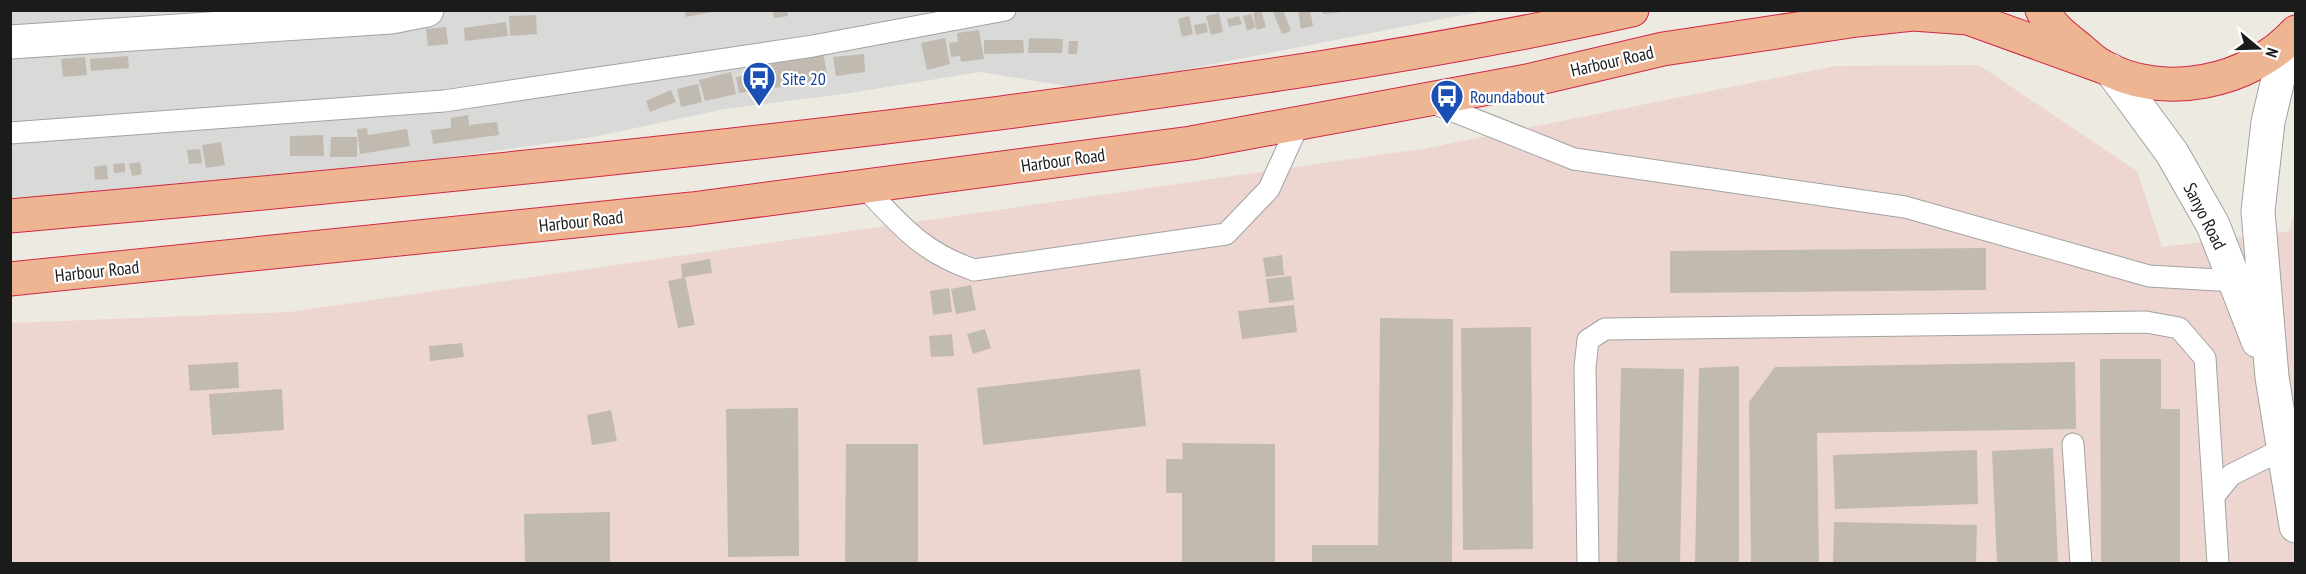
<svg xmlns="http://www.w3.org/2000/svg" width="2306" height="574" viewBox="0 0 2306 574" font-family="'PT Sans Narrow',sans-serif">
<rect width="100%" height="100%" fill="#edebe1"/>
<path fill="#d9d9d8" d="M10 11H1484L1085 89 980 72 850 93 725 109 593 137 367 169 11 206Z"/>
<path fill="#eed6d0" d="M1979 65 2137 171 2162 247 2289 231 2295 209V563H11L10 323 289 312 1427 148 1835 66Z"/>
<g fill="#c1bab1">
<path d="M685 10H712V12L686 17Z"/>
<path d="M773 10H787L788 16 774 18Z"/>
<path d="M1261 10 1266 27 1257 30 1253 13Z"/>
<path d="M1283 10 1291 31 1282 34 1273 12Z"/>
<path d="M1298 10H1310L1313 26 1301 29Z"/>
<path d="M1323 10H1343V12L1323 14Z"/>
<path d="M1219 13 1223 32 1211 35 1206 16Z"/>
<path d="M1251 14 1256 27 1247 31 1243 16Z"/>
<path d="M536 15 537 34 510 36 509 16Z"/>
<path d="M1189 16 1193 34 1182 37 1178 19Z"/>
<path d="M1239 16 1242 24 1229 27 1227 19Z"/>
<path d="M506 22 508 36 465 41 464 28Z"/>
<path d="M1206 23 1208 32 1196 35 1194 25Z"/>
<path d="M446 27 448 44 428 46 426 29Z"/>
<path d="M979 30 984 59 961 62 960 56 951 57 949 43 958 42 957 33Z"/>
<path d="M945 38 950 64 927 70 921 43Z"/>
<path d="M1029 38 1063 39 1062 53H1028Z"/>
<path d="M984 40H1023L1024 53 984 54Z"/>
<path d="M1069 41H1078L1077 54H1068Z"/>
<path d="M823 53 828 78 775 88 770 63Z"/>
<path d="M864 54 865 72 836 76 833 57Z"/>
<path d="M128 56 129 68 91 71 90 59Z"/>
<path d="M85 57 87 75 63 77 61 59Z"/>
<path d="M770 71 773 88 739 93 736 77Z"/>
<path d="M731 72 736 94 705 101 699 80Z"/>
<path d="M698 84 702 102 681 107 677 89Z"/>
<path d="M671 90 676 102 650 112 646 101Z"/>
<path d="M468 115 469 125 497 122 499 135 433 144 431 130 451 128V118Z"/>
<path d="M367 128 368 135 407 129 410 146 360 154 357 129Z"/>
<path d="M323 135 324 156H290V136Z"/>
<path d="M331 137H357V157H330Z"/>
<path d="M221 142 225 165 206 168 202 145Z"/>
<path d="M200 149 202 163 189 164 187 150Z"/>
<path d="M140 162 142 174 132 176 129 164Z"/>
<path d="M125 163V172L114 173 113 164Z"/>
<path d="M107 165 108 179 95 180 94 167Z"/>
<path d="M1986 248V290L1670 293V251Z"/>
<path d="M1282 255 1284 275 1266 277 1263 258Z"/>
<path d="M710 259 712 273 685 277 695 325 678 328 668 281 682 278 681 264Z"/>
<path d="M1291 276 1294 300 1269 303 1266 279Z"/>
<path d="M971 285 976 310 956 314 951 289Z"/>
<path d="M949 288 952 312 933 315 930 291Z"/>
<path d="M1294 305 1297 332 1242 339 1238 311Z"/>
<path d="M1380 318 1453 319 1452 564H1312V545H1378Z"/>
<path d="M1531 327 1533 549 1463 550 1461 328Z"/>
<path d="M985 329 991 348 973 354 967 334Z"/>
<path d="M952 334 954 356 931 357 929 336Z"/>
<path d="M462 343 464 357 430 361 429 346Z"/>
<path d="M2100 359H2161V409H2180V564H2101Z"/>
<path d="M238 362 239 388 190 391 188 365Z"/>
<path d="M2075 362 2076 429 1817 433 1819 564H1751L1749 402 1775 367Z"/>
<path d="M1739 366V564H1695L1699 368Z"/>
<path d="M1621 368 1684 369 1680 564H1617Z"/>
<path d="M1140 369 1146 426 983 445 977 388Z"/>
<path d="M282 389 284 430 212 435 209 394Z"/>
<path d="M798 408 799 556 728 557 726 409Z"/>
<path d="M611 410 617 441 592 445 587 415Z"/>
<path d="M1182 443 1275 444V564H1182V493H1166V459H1183Z"/>
<path d="M846 444H918V564H845Z"/>
<path d="M2053 448 2058 564H1997L1992 451Z"/>
<path d="M1977 450 1978 504 1835 509 1833 455Z"/>
<path d="M610 512V564H525L524 514Z"/>
<path d="M1834 522 1977 525 1976 564H1833Z"/>
</g>
<g fill="none" stroke-linecap="round" stroke-linejoin="round">
<defs>
<g id="service">
<path d="M1428 101 1574 159 1905 207 2149 276 2235 281"/>
<path d="M10 133 444 101 813 46 1005 10"/>
<path d="M864 187C902 226 920 251 974 270L1226 234 1269 189 1299 123"/>
<path d="M2073 444 2081 564"/>
<path d="M2214 496 2231 475 2283 449"/>
<path d="M1588 564 1585 367 1588 340 1605 329 2146 322 2179 328 2205 358 2218 564"/>
</g>
<path id="minor" d="M10 42 391 17 427 10"/>
<g id="tertiary">
<path d="M2287 41 2268 122 2258 211 2272 377 2296 526"/>
<path d="M2111 70 2172 153 2213 225 2258 341"/>
</g>
<g id="trunk">
<path d="M2042 10C2052 28 2065 37 2080 49 2087 55 2094 62 2102 66 2162 101 2250 83 2296 32"/>
<path d="M10 216C341 187 671 155 1000 113 1211 85 1424 56 1632 10"/>
<path d="M10 279 692 209 1191 143 1527 81 1663 49 1857 20 1913 14 1968 18 2101 66"/>
</g>
</defs>
<use href="#service" stroke="#a2a2a2" stroke-width="23"/>
<use href="#minor" stroke="#a2a2a2" stroke-width="35"/>
<use href="#tertiary" stroke="#a2a2a2" stroke-width="35"/>
<use href="#trunk" stroke="#d12845" stroke-width="35"/>
<use href="#service" stroke="#fff" stroke-width="21"/>
<use href="#minor" stroke="#fff" stroke-width="33"/>
<use href="#tertiary" stroke="#fff" stroke-width="33"/>
<use href="#trunk" stroke="#eeb592" stroke-width="33"/>
</g>
<defs>
<symbol id="bus-pin" viewBox="-11 -11 22 30"><path d="M0 17L-7.5 6A9.5 9.5 0 1 1 7.5 6Z" fill="#1a4fb4" stroke="#fff"/><path d="M-5-6H5V4H4V6H2V4H-2V6H-4V4H-5ZM-3.5-4V0h7V-4ZM-3.5 1.2v1.5H-2V1.2ZM2 1.2v1.5H3.5V1.2Z" fill="#fff"/></symbol>
</defs>
<g fill-rule="evenodd">
<use href="#bus-pin" x="740" y="59" width="38" height="52"/>
<use href="#bus-pin" x="1428" y="77" width="38" height="52"/>
</g>
<g text-anchor="middle" dominant-baseline="central" stroke-width="4.5" stroke-linejoin="round" paint-order="stroke">
<g font-size="18" fill="#1b1b1b" stroke="#fff">
<text transform="translate(1612 61) rotate(-13)">Harbour Road</text>
<text transform="translate(1063 160) rotate(-8)">Harbour Road</text>
<text transform="translate(2205 216) rotate(63)">Sanyo Road</text>
<text transform="translate(581 221) rotate(-6)">Harbour Road</text>
<text transform="translate(97 271) rotate(-6)">Harbour Road</text>
</g>
<g font-size="18" fill="#164399" stroke="#fff" text-anchor="start">
<text x="782" y="78">Site 20</text>
<text x="1470" y="96">Roundabout</text>
</g>
</g>
<rect width="2306" height="574" fill="none" stroke="#1b1b1b" stroke-width="24"/>
<g transform="translate(2258 48) rotate(109)" stroke="#ffffff" stroke-width="4.5" paint-order="stroke">
<path d="M0-4.5L10 22L0 15L-10 22Z" fill="#1b1b1b"/>
<text y="-9" font-size="16" font-weight="bold" text-anchor="middle" fill="#1b1b1b">N</text>
</g>
</svg>
